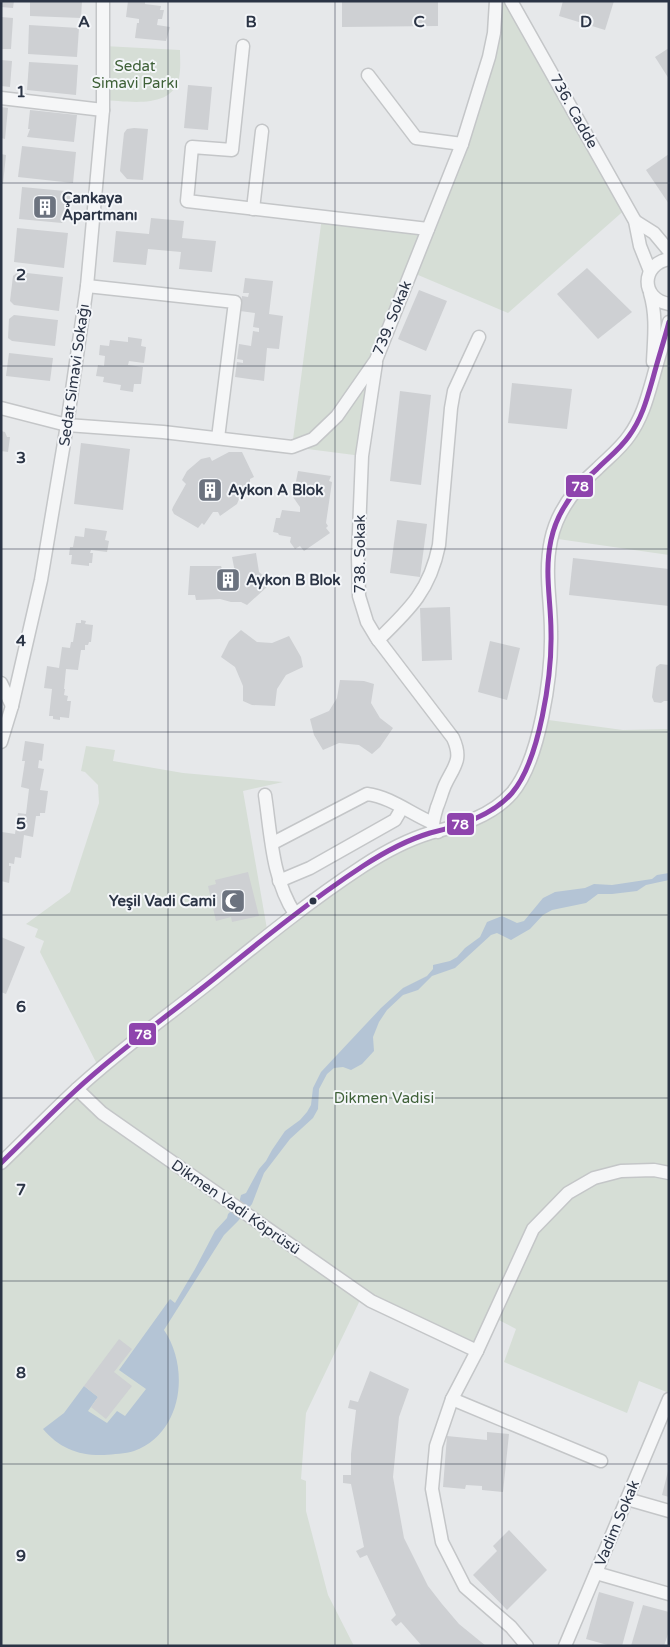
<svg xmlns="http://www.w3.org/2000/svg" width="670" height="1647" viewBox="0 0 670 1647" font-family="'Varela Round',sans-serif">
<rect width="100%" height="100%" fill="#e6e8ea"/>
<g fill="#d6ded6">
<path d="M496 1H511L628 207 508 313 411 272 376 360 362 456 292 447 322 217 428 229 462 144Z"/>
<path d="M104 46 180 50C180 59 181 69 179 78 172 110 127 101 103 100Z"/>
<path d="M669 322V555L551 538 555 523 629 437Z"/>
<path d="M541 719 623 730 669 729V1393L639 1381 627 1413 504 1362 516 1329 493 1317 477 1351 362 1296 306 1413 301 1479 306 1481V1511L328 1595 354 1646H1V1163L100 1070 40 952 44 941 35 937 38 929 26 924 70 892 99 803 98 785 85 772 81 771 86 746 115 750 113 761 183 773 283 782 243 791 268 935 365 865 438 832 512 792Z"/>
</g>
<path fill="#b4c4d5" d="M669 873V880L646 885 637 891 612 894H598L586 903 552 910 543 915 530 929 511 940 497 933 491 935 455 968 432 976 418 990 403 995 387 1010 379 1022 373 1037 374 1051 362 1064 351 1070 343 1067 334 1068 327 1074 319 1089 318 1109 313 1118 290 1139 264 1173 252 1204 238 1221 224 1235 164 1330C190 1368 183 1433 134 1451 125 1454 114 1454 104 1455 79 1456 59 1448 43 1429L64 1413 84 1386 98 1397 88 1411 107 1423 117 1411 125 1416 146 1389 119 1370 170 1299 175 1303 195 1269 215 1231 227 1218 228 1214 239 1203 241 1195 246 1193 259 1169 266 1161 272 1150 285 1131 300 1120 307 1112 311 1105 313 1088 321 1072 381 1008 403 988 427 976 433 969V965L450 961 457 957 465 948 480 937 487 922 502 916 517 923 524 921 543 898 555 892 585 888 594 884 612 885 652 879 657 875Z"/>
<g fill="#ced0d3">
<path d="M1 1H14L13 8 1 7Z"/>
<path d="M30 1H82L81 18 30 16Z"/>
<path d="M128 1H145V4L161 6 160 10H164L162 19H158L157 25 170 27 166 41 135 38 137 23H139V19L126 17Z"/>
<path d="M342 1H438V26L342 27Z"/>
<path d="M563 1H614L605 30 559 16Z"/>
<path d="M1 17 13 18 11 49H1Z"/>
<path d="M29 25 79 28 77 57 28 54Z"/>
<path d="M669 48V79L655 57Z"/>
<path d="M1 60 12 61 10 87 1 86Z"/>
<path d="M29 62 78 65 76 95 27 90Z"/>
<path d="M188 85 212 87 208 130 184 128Z"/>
<path d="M1 107 8 108 5 139 1 138Z"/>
<path d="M30 110 77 115 74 142 27 137 30 129H28Z"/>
<path d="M134 128 148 129 143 180 127 179 120 171 124 133 127 129Z"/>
<path d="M22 146 76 152 73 183 18 177Z"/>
<path d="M1 154 6 155 3 184H1Z"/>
<path d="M669 154V204L646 170Z"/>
<path d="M22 187 65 191 70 196 69 218 62 223 19 219Z"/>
<path d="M151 218 184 221 182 238 216 241 212 272 179 269 181 252 148 249 146 265 113 262 116 231 149 234Z"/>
<path d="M17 228 68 233 64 268 14 262Z"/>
<path d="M587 268 632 312 598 339 557 294Z"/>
<path d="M18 272 63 277 59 311 14 305 10 301 13 276Z"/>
<path d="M245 278 273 281 269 314 283 316 279 349 267 348 264 381 235 377 237 362 243 363V360L237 359 239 344 251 346 253 331 259 332V328L253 327 255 313 240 311 242 296 248 297 249 293H243Z"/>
<path d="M419 290 447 301 426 351 398 339Z"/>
<path d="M14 315 58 320 55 346 12 341 8 338 9 319Z"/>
<path d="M128 337 142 339 141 346 146 347 144 363 129 361 128 365 143 367 141 384H134L133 392 120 390 121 385 103 382 104 377 96 376 98 365 104 366 105 356 99 355 100 345 109 346 110 340 128 342Z"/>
<path d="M9 353 53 358 50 381 6 376Z"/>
<path d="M512 383 572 389 567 429 508 423Z"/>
<path d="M400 391 431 395 421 485 390 481Z"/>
<path d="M1 431 5 432 7 437H10L8 452 1 451Z"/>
<path d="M81 443 130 449 123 510 74 504Z"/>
<path d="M229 452H242L254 477 250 479V482L238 490 241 494 237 504 220 516 218 512H213L204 525 202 523 198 528 174 514 172 510 173 507 186 484 182 480 187 471 201 459 210 457 212 461Z"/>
<path d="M298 471 331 476 329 481 332 482 326 523 328 526 326 528 330 533 304 551 300 546 295 549 290 542 291 537 279 535 278 533 273 532 276 518H280L282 510 300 512V507L293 497Z"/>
<path d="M397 520 427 524 420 577 390 573Z"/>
<path d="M85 528 107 531 105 540 109 541 107 552 91 550 90 553H93L92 563H89V566L71 564 72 555H69L70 547H73L75 536 84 537Z"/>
<path d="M256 553 259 572 267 579 265 582 268 586 247 605 241 602H231L220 599 196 600 195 595H188L190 566H221L225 577H236L232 557Z"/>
<path d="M573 558 669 569V606L569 595Z"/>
<path d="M450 607 452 660 422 661 420 608Z"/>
<path d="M81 620 86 621 85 624 93 625 91 642H89L88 645H85V650H81L78 670 66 669 64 689H65L64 695 68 696 67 701H71L69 718 60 717V720L53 719V716H49L52 689 44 688 47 666 59 668 62 647 70 648 71 642H73L76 623H81Z"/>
<path d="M241 630 257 642 272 643 289 636 301 657 303 667 286 675 277 689 275 706 252 705 243 701V686L235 667 221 657 229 641Z"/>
<path d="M490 641 520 648 507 700 478 692Z"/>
<path d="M660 664 669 665V701H664L661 703 654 702 652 697 656 667Z"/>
<path d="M340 680 364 681 374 684 371 703 380 718 393 728 380 747 372 754 359 745 339 743 323 750 314 735 310 719 329 711 337 698Z"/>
<path d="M25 741 44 744 42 761 39 760 38 768 44 769 40 790 48 791 45 813H40V816H36L33 837 24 835 21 858 15 857 14 864 9 863V866H11L9 883 1 881V836L2 832 15 834 18 813 26 814 29 789 21 787 25 761H22Z"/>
<path d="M248 872 259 916 232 922 231 917 216 921 208 886 216 884 215 880Z"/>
<path d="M1 937 25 947 6 994 1 992Z"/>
<path d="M119 1339 132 1349 114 1372 132 1386 106 1419 91 1407 98 1397 84 1386Z"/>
<path d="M370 1371 409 1389 399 1417 393 1477 404 1538 428 1586 442 1604 459 1624 486 1646H422L401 1622 396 1626 391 1620 396 1615 367 1555 360 1558 356 1551 364 1547 351 1484 343 1483V1475H351V1454L356 1410 348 1408 350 1400 358 1402Z"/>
<path d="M487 1432 509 1434 503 1492 482 1490V1486L466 1485 465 1489 443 1487 447 1436 487 1440Z"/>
<path d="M668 1471H669V1497L662 1495Z"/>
<path d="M509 1530 547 1570 507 1610 473 1575 497 1551 493 1546Z"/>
<path d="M599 1592 634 1602 622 1646H611L586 1639Z"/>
<path d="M643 1605 669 1612V1631L664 1646H631Z"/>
</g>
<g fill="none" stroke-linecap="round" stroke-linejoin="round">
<defs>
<g id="minor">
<path d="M511 1 635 221 640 246 650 271"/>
<path d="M243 46 232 150 192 147 187 201 428 229"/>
<path d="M368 75 416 138 462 144"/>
<path d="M1 98 103 110"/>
<path d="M253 209 262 131"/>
<path d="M635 221 654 233 669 251"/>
<path d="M669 259C641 264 640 299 669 304"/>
<path d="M87 286 235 302 218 438"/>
<path d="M650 293C657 316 654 339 653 362"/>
<path d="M376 363 362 456 358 557 359 596 367 622 376 637 453 738C463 760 454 766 445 785 442 792 440 800 437 807 435 814 433 820 433 826L438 832"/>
<path d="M1 408 67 425 163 432 292 447 313 439 337 416 376 360 462 144 489 57 494 33 496 1"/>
<path d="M378 640C410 609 430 590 439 545L451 408 454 391 479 337"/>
<path d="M1 683 12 706"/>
<path d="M1 742 12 706 41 580 67 425 87 286 103 110V1"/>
<path d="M265 795C271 835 272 879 295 914"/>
<path d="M273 843 367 794C391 797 411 814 433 823"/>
<path d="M279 881 310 868 395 820 402 808"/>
<path d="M77 1089 102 1113 371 1301 477 1351"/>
<path d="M1 1163C26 1139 50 1114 76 1090 119 1050 169 1015 215 978 263 939 311 900 363 866 383 853 407 840 430 833 459 826 492 816 512 793 540 760 552 674 551 632 551 600 544 573 551 540 557 511 575 488 597 469 608 458 620 449 629 436 642 418 647 399 653 378 658 359 664 341 669 322"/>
<path d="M452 1399 601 1461"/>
<path d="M627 1499 669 1511"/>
<path d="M596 1573 669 1594"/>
<path d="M527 1646 511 1627 465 1587 442 1542 432 1489 436 1446 452 1399 477 1351 533 1229 568 1193 594 1178 621 1171 654 1170 669 1173"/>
<path d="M565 1646 669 1399"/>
</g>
</defs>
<use href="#minor" stroke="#c4c6c8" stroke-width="15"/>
<use href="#minor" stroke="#f5f6f7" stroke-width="12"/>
<defs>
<path id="bus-1" d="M1 1163C26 1139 50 1114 76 1090 119 1050 169 1015 215 978 263 939 311 900 363 866 383 853 407 840 430 833 459 826 492 816 512 793 540 760 552 674 551 632 551 600 544 573 551 540 557 511 575 488 597 469 608 458 620 449 629 436 642 418 647 399 653 378 658 359 664 341 669 322"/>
</defs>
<use href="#bus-1" stroke="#f4f6f9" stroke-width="9"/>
<use href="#bus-1" stroke="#8e44ad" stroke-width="5"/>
</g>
<path fill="none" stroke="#2b3445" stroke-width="1" stroke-opacity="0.55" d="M168 1V1646M335 1V1646M502 1V1646M1 183H669M1 366H669M1 549H669M1 732H669M1 915H669M1 1098H669M1 1281H669M1 1464H669"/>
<defs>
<symbol id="building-square" viewBox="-11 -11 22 22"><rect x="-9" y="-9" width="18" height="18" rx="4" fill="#6c737f" stroke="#f4f6f9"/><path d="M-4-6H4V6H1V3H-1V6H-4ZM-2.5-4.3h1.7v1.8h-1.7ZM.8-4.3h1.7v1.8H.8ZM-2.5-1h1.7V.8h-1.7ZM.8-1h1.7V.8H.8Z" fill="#fff"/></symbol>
<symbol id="mosque-square" viewBox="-11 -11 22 22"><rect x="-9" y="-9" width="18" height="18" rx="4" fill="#6c737f" stroke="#f4f6f9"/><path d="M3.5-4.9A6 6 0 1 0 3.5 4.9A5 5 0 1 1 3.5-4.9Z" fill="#fff"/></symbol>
</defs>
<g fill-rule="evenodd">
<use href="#building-square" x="31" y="193" width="28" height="28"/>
<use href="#building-square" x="196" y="476" width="28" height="28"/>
<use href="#building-square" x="214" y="566" width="28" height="28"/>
<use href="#mosque-square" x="219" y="887" width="28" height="28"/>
</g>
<circle fill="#2b3445" stroke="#f4f6f9" stroke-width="2" cx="313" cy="901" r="4.5"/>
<g text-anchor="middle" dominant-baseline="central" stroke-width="4" stroke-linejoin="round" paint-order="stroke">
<g font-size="15" fill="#3f6138" stroke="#f4f6f9">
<text x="135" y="66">Sedat<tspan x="135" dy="17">Simavi Parkı</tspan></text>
<text x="384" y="1098">Dikmen Vadisi</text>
</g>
<g font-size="15" fill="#2b3445" stroke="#f4f6f9">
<text transform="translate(574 111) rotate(61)">736. Cadde</text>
<text transform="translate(392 318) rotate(-68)">739. Sokak</text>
<text transform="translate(74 375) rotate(-82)">Sedat Simavi Sokağı</text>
<text transform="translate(360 554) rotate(-90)">738. Sokak</text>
<text transform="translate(236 1207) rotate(35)">Dikmen Vadi Köprüsü</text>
<text transform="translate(617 1523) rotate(-67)">Vadim Sokak</text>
</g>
<g font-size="15" font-weight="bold" fill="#2b3445" stroke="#f4f6f9" text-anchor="start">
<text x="62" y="198">Çankaya<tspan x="62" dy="17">Apartmanı</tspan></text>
<text x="228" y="490">Aykon A Blok</text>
<text x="246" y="580">Aykon B Blok</text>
<text x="216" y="901" text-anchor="end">Yeşil Vadi Cami</text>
</g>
</g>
<g font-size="16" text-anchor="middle" font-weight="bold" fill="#2b3445" stroke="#f4f6f9" stroke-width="4" stroke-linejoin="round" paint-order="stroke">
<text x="84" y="27">A</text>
<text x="251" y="27">B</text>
<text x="419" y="27">C</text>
<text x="586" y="27">D</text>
<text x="21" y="97">1</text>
<text x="21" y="280">2</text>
<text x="21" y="463">3</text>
<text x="21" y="646">4</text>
<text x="21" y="829">5</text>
<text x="21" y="1012">6</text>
<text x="21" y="1195">7</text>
<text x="21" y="1378">8</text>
<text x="21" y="1561">9</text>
</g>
<g stroke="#f4f6f9" stroke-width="2">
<rect x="565" y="474" width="29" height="24" rx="5" fill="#8e44ad"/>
<rect x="446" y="812" width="29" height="24" rx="5" fill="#8e44ad"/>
<rect x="128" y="1022" width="29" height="24" rx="5" fill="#8e44ad"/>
</g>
<g font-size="14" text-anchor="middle" font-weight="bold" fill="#fff">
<text x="580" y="491">78</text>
<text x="460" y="829">78</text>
<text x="143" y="1039">78</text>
</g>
<rect width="670" height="1647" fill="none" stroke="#2b3445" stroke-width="5"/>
</svg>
